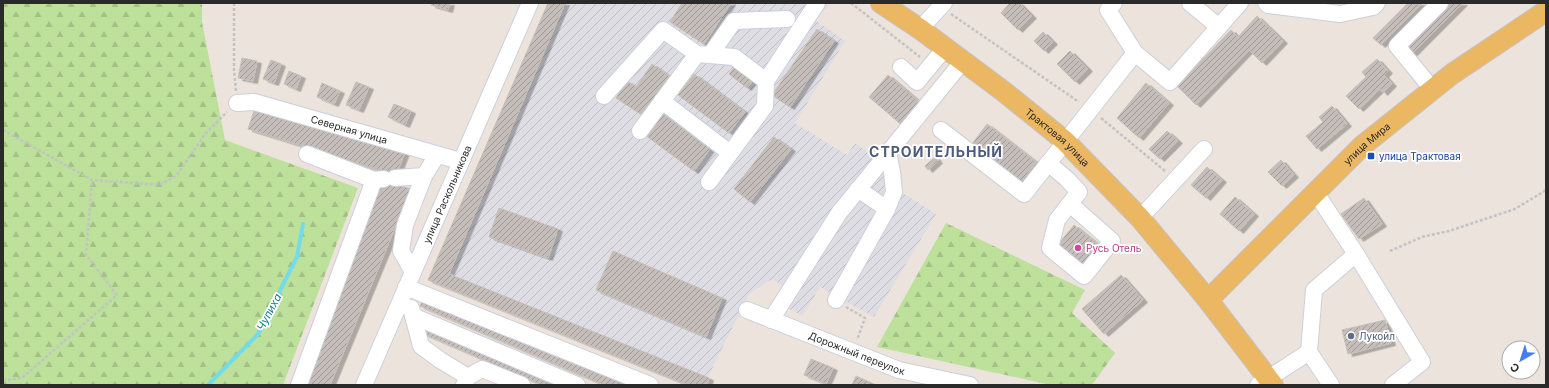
<svg xmlns="http://www.w3.org/2000/svg" width="1549" height="388" viewBox="0 0 1549 388" font-family="Inter,sans-serif">
<defs>
<pattern id="industrial-furrows" width="10" height="10" patternUnits="userSpaceOnUse"><rect width="10" height="10" fill="#dedde4"/><path d="M-1 1l2-2M0 10L10 0M9 11l2-2" fill="none" stroke="#bfbec4"/></pattern>
<pattern id="forest-firs" width="22" height="20" patternUnits="userSpaceOnUse"><rect width="22" height="20" fill="#bde09b"/><path d="M5 1l3.5 6h-7zM16 11l3.5 6h-7z" fill="#a3c086"/></pattern>
<pattern id="building-hatch" width="6" height="6" patternUnits="userSpaceOnUse"><rect width="6" height="6" fill="#c4bdb9"/><path d="M-1 1l2-2M0 6l6-6M5 7l2-2" fill="none" stroke="#9f9a97"/></pattern>
<filter id="shadow"><feDropShadow dx="4.5" dy="2.5" stdDeviation="0" flood-color="#0004"/></filter>
</defs>
<rect width="100%" height="100%" fill="#ece3dd"/>
<path fill="url(#industrial-furrows)" d="M565 3 830 4 815 20 845 41 795 123 847 155 855 143 865 150 903 193 936 214 874 317 820 287 802 316 788 308 795 294 772 279 749 294 706 381 443 277Z"/>
<g fill="url(#forest-firs)">
<path d="M3 3H202V22L225 140 358 188 283 385H3Z"/>
<path d="M946 223 1085 290 1072 313 1115 353 1092 385H1051L877 347Z"/>
</g>
<g fill="none" stroke-linecap="round" stroke-linejoin="round">
<path stroke="#73dcea" stroke-width="4" d="M208 385 258 334 297 257 303 224"/>
</g>
<g fill="url(#building-hatch)" stroke="#c7bfb6" filter="url(#shadow)">
<path d="M432 3H450L448 10 431 5Z"/>
<path d="M548 3H565L449 274 709 378 707 385H688L428 280Z"/>
<path d="M682 3H731L704 44 670 22Z"/>
<path d="M1010 3H1019L1032 16 1018 30 1001 13Z"/>
<path d="M1408 3H1423L1381 45 1373 38Z"/>
<path d="M1448 3H1463L1410 56 1403 48Z"/>
<path d="M1257 16 1283 41 1262 63 1249 50 1196 105 1177 86 1231 30 1238 37Z"/>
<path d="M817 29 834 41 790 107 772 95Z"/>
<path d="M1043 32 1053 42 1044 51 1034 41Z"/>
<path d="M1070 51 1088 69 1075 82 1057 64Z"/>
<path d="M242 58 257 61 253 81 238 78Z"/>
<path d="M1377 59 1388 71 1384 75 1392 84 1383 93 1380 89 1359 109 1346 96 1366 77 1362 72Z"/>
<path d="M271 60 281 64 274 83 263 79Z"/>
<path d="M652 64 669 76 642 115 616 98 627 81 636 87Z"/>
<path d="M737 64 755 78 747 88 729 74Z"/>
<path d="M289 71 301 76 296 89 284 84Z"/>
<path d="M694 74 745 112 729 133 678 95Z"/>
<path d="M888 75 923 105 904 127 869 97Z"/>
<path d="M356 82 369 87 359 110 346 105Z"/>
<path d="M322 83 340 91 334 104 317 97Z"/>
<path d="M1146 83 1169 103 1139 138 1117 118Z"/>
<path d="M394 104 411 111 405 125 388 117Z"/>
<path d="M1332 106 1347 124 1317 149 1306 136 1323 122 1319 117Z"/>
<path d="M255 108 405 152 393 183 411 189 330 385H306L386 172 248 129Z"/>
<path d="M662 113 710 149 694 171 645 135Z"/>
<path d="M987 124 1036 162 1021 182 972 144Z"/>
<path d="M1167 131 1178 141 1160 159 1149 149Z"/>
<path d="M774 137 791 149 750 202 734 189Z"/>
<path d="M935 157 938 161 928 170 925 166Z"/>
<path d="M1281 160 1294 175 1282 186 1268 172Z"/>
<path d="M1207 167 1222 180 1206 198 1191 185Z"/>
<path d="M1235 197 1254 214 1239 231 1220 214Z"/>
<path d="M1364 198 1382 224 1359 239 1341 214Z"/>
<path d="M499 208 558 229 548 258 489 237Z"/>
<path d="M1074 225 1101 247 1083 269 1056 247Z"/>
<path d="M613 251 722 298 706 337 596 290Z"/>
<path d="M1121 275 1143 300 1104 334 1082 309Z"/>
<path d="M424 296 632 385H604L420 306Z"/>
<path d="M1385 320 1391 343 1348 354 1342 330Z"/>
<path d="M425 324 552 378 549 385H542L422 333Z"/>
<path d="M811 359 833 368 826 384 804 375Z"/>
<path d="M856 376 876 385H852Z"/>
</g>
<g fill="none" stroke-linecap="round" stroke-linejoin="round">
<defs>
<g id="minor">
<path d="M1114 3 1108 10 1135 53"/>
<path d="M1190 3 1219 27"/>
<path d="M1266 3 1268 5 1340 14 1373 7 1377 3"/>
<path d="M920 29 944 3"/>
<path d="M710 55 734 21 787 19"/>
<path d="M901 67 917 82 945 48"/>
<path d="M1433 90 1397 46 1440 3"/>
<path d="M604 96 663 30 697 54 734 57 766 81 817 3"/>
<path d="M662 101 730 153"/>
<path id="s1" d="M237 103 254 102 460 161"/>
<path d="M941 130 1024 194 1135 53 1170 82 1240 3"/>
<path d="M640 131 697 54"/>
<path d="M307 154 374 180"/>
<path d="M1048 163 1067 179 1079 192 1057 220 1050 248 1084 276 1112 241 1070 204"/>
<path d="M395 178 424 176 437 155"/>
<path d="M709 182 765 106 766 81"/>
<path d="M1316 193 1356 254 1314 290 1309 352 1331 385"/>
<path d="M887 209 894 192 892 172 888 152"/>
<path d="M1140 218 1204 149"/>
<path d="M1356 254 1422 362 1393 385"/>
<path d="M413 272 401 251 405 225 424 176"/>
<path d="M406 287 650 385"/>
<path d="M836 300 887 209 858 189"/>
<path d="M411 308 421 346 440 360 468 377"/>
<path id="s2" d="M747 310 899 370 970 385"/>
<path d="M413 316 577 385"/>
<path d="M771 320 839 213 963 61"/>
<path d="M299 385 374 180 384 179"/>
<path id="s3" d="M364 385 530 3"/>
<path d="M464 385 468 377 482 369 522 385"/>
<path d="M1258 385 1309 352"/>
</g>
<g id="major">
<path id="s4" d="M881 3 920 29 1003 91 1065 141 1140 218 1208 300 1273 385"/>
<path id="s5" d="M1208 300 1362 146 1452 74 1546 11"/>
</g>
</defs>
<use href="#minor" stroke="#cbd0db" stroke-width="18"/>
<use href="#major" stroke="#c3c3c3" stroke-width="22"/>
<g stroke="#c3c3c3" stroke-width="2.5" stroke-dasharray="3 2" stroke-linecap="butt">
<path d="M234 3V70L236 91"/>
<path d="M851 3 920 57"/>
<path d="M951 14 1079 102"/>
<path d="M1101 118 1165 171"/>
<path d="M3 130 92 180 159 185 176 176 206 133 227 112"/>
<path d="M1390 251 1422 237 1449 231 1515 209 1546 190"/>
<path d="M846 307 865 318 857 340"/>
<path d="M3 380 22 378 117 295 86 255 92 180"/>
</g>
<use href="#minor" stroke="#fff" stroke-width="16"/>
<use href="#major" stroke="#ecb762" stroke-width="20"/>
</g>
<rect fill="#1a4fb4" stroke="#fff" stroke-width="1.5" x="1367" y="152" width="8" height="8" rx="2"/>
<circle fill="#d1479c" stroke="#fff" stroke-width="1.5" cx="1078" cy="248" r="4"/>
<circle fill="#5c6f8a" stroke="#fff" stroke-width="1.5" cx="1351" cy="336" r="4"/>
<g text-anchor="middle" dominant-baseline="central" stroke-width="3.5" stroke-linejoin="round" paint-order="stroke">
<g font-size="10" fill="#2a2a2a" stroke="#fff">
<text stroke="none"><textPath href="#s1" startOffset="116">Северная улица</textPath></text>
<text stroke="none"><textPath href="#s4" startOffset="222">Трактовая улица</textPath></text>
<text stroke="none"><textPath href="#s5" startOffset="223">улица Мира</textPath></text>
<text stroke="none"><textPath href="#s3" startOffset="208">улица Раскольникова</textPath></text>
<text stroke="none"><textPath href="#s2" startOffset="118">Дорожный переулок</textPath></text>
</g>
<g font-size="10" fill="#164399" stroke="#fff" text-anchor="start">
<text x="1379" y="156">улица Трактовая</text>
</g>
<g font-size="10" fill="#b23c85" stroke="#fff" text-anchor="start">
<text x="1086" y="248">Русь Отель</text>
</g>
<g font-size="10" fill="#4e5e75" stroke="#fff" text-anchor="start">
<text x="1359" y="336">Лукойл</text>
</g>
<g font-size="11" font-style="italic" fill="#127c96" stroke="#fff">
<text transform="translate(269 312) rotate(-62)">Чупиха</text>
</g>
<g font-size="14" font-weight="bold" letter-spacing="1" fill="#4c5b79" stroke="#fff">
<text x="936" y="151">СТРОИТЕЛЬНЫЙ</text>
</g>
</g>
<rect width="1549" height="388" fill="none" stroke="#2a2a2a" stroke-width="8"/>
<g transform="translate(1521 360) rotate(219)"><circle r="19" fill="#ffffff" stroke="#aaaaaa"/>
<path d="M0-3L7 15L0 10L-7 15Z" fill="#427df3"/>
<text y="-6" font-size="11" font-weight="bold" text-anchor="middle" fill="#2a2a2a">С</text>
</g>
</svg>
